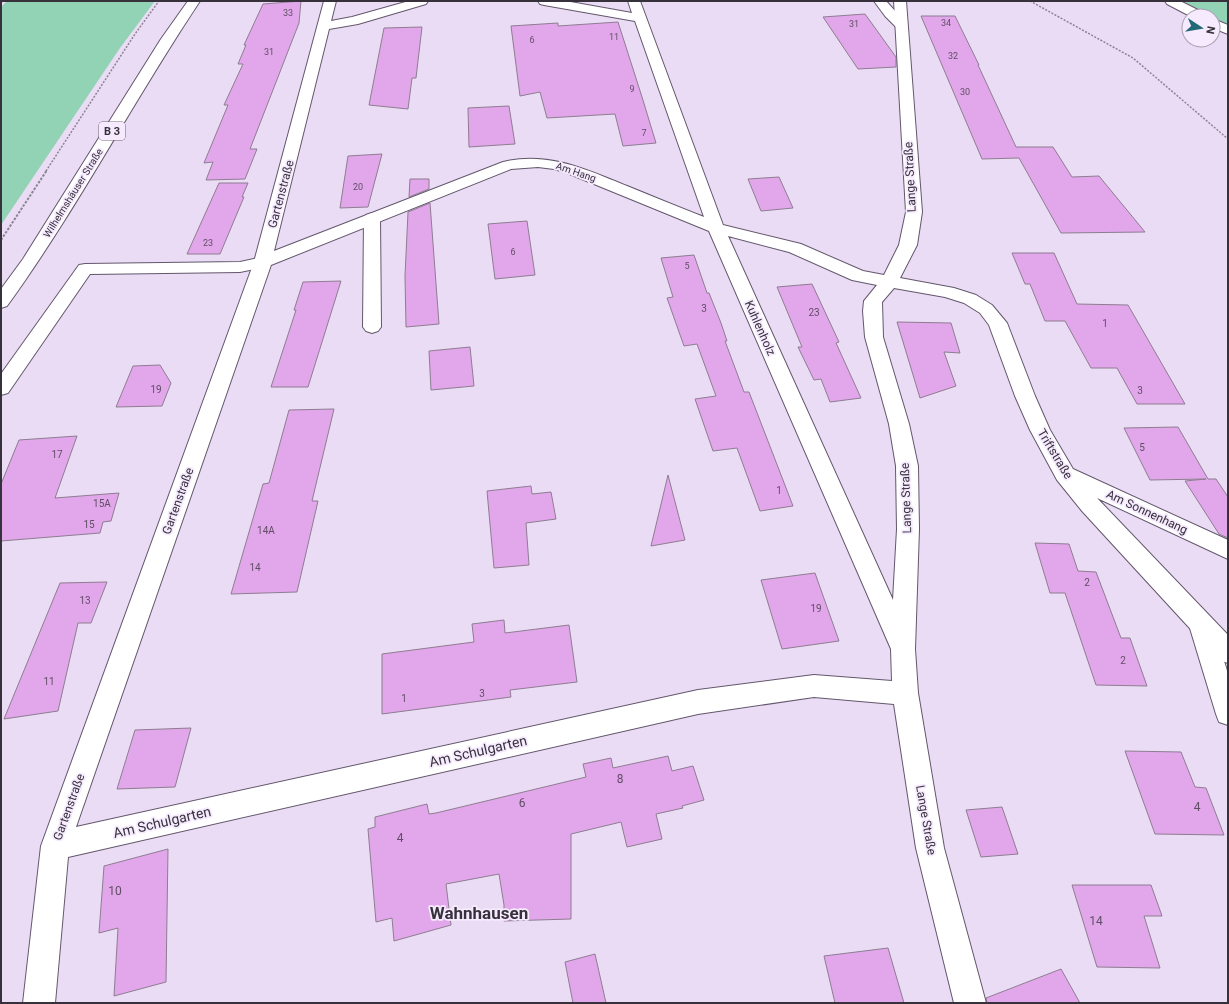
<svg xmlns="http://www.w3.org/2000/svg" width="1229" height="1004" viewBox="0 0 1229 1004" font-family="Roboto,sans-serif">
<rect width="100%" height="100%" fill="#eadcf4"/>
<g fill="#92d2b5">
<path d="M7 1H155L120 48 1 225V7Z"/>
<path d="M1183 1H1228V25Z"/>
</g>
<g fill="#e1a7ea" stroke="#8e7d91">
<path d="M301 1 299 23 250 149H257L245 179 206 180 213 162 204 163 228 105H224L243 64H238L246 45H244L263 4Z"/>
<path d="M865 14 896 57V67L858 69 823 17Z"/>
<path d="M921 16H955L979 65H978L1016 147H1053L1072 177 1099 176 1145 232 1061 233 1019 158 982 159Z"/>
<path d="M618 22 642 97 656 143 623 146 615 114 547 118 540 92 520 96 511 26 558 23V26Z"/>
<path d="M422 27 416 78H412L408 109 369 105 384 28Z"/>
<path d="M509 106 515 144 469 147 468 108Z"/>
<path d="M382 154 368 207 340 208 348 156Z"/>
<path d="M779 177 793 208 761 211 748 179Z"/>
<path d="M410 179H429V189L409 197Z"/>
<path d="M219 183H248L242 197H244L220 254H187Z"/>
<path d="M430 203 439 324 406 327 405 276 408 212Z"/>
<path d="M527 221 535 275 495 279 488 224Z"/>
<path d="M1012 253H1054L1077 304 1128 305 1185 404H1137L1117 368H1091L1065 321H1045L1030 284H1025Z"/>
<path d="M694 255 707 293H709L721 323 727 341H725L744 392H749L793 506 760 511 737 448 713 451 695 399 716 396 697 344 684 346 667 298 673 297 661 258Z"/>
<path d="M341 281 308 387H271L296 310H294L303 282Z"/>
<path d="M812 284 839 342 836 343 861 398 830 402 821 379 814 380 798 347H802L777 287Z"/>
<path d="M897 322 951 323 960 353 944 352 956 386 920 398Z"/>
<path d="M470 347 474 386 431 390 429 351Z"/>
<path d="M160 365 171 383 162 406 116 407 133 366Z"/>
<path d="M334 409 312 501H318L297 592 231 594 263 484 269 483 289 410Z"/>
<path d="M1178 427 1208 479H1216L1228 497V538L1219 534 1185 481 1206 479 1150 480 1124 428Z"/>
<path d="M77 436 55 498 119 493 111 521 103 522 100 533 1 541V484L19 440Z"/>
<path d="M668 475 685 540 651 546Z"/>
<path d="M531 486 532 494 551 492 556 519 526 523 529 565 494 568 487 491Z"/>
<path d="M1035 543 1069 544 1078 571 1096 572 1121 638H1130L1147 686 1096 685 1065 593H1050Z"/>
<path d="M815 573 839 641 782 649 761 580Z"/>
<path d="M107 582 91 623H78L58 711 4 719 60 583Z"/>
<path d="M504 620 505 633 569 625 577 682 510 690 511 697 382 714V654L474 642 472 624Z"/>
<path d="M191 728 175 787 117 789 135 730Z"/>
<path d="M1125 751 1181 752 1195 787 1206 788 1224 835 1155 834Z"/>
<path d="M668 756 672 771 693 766 704 800 682 806 683 808 656 814 662 839 627 847 621 822 571 834V919L504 921V905L499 874 446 884 451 925 394 941 392 918 376 922 368 829 375 827V817L427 804 429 814 436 813 586 777 583 764 611 758 613 768Z"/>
<path d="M1002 807 1018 854 981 857 966 810Z"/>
<path d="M168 849 166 982 114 996 118 928 99 933 104 866Z"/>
<path d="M1072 885H1151L1162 916H1144L1160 968 1097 967Z"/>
<path d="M888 948 904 1003H835L824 956Z"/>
<path d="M595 954 606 1003H573L565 962Z"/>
<path d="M1061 969 1080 1003H987L986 998Z"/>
</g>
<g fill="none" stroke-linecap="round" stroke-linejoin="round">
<defs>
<g id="lane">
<path d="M874 1H886L905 22 907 25 905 28H897L885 16Z"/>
<path d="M372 213 378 215 380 218 381 327 378 331 372 333 366 331 363 327 364 218 366 215Z"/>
<path d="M263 257 269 258 271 262 269 266 240 272 90 274 8 393 1 395V374L79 265 85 264 240 262Z"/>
<path d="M1201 615 1209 618 1213 625 1228 674V725L1219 722 1216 714 1189 625 1193 618Z"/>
</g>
<g id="street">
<path d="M324 1H336L331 21 352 17 409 1H428L426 4 358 24 329 29 274 251 503 162C547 151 586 169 627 186 652 196 678 207 704 217L635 21 544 5 540 4 538 1H565L632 13 628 1H640L723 225 801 244 863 271 884 275 899 245 906 212 894 1H906L922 212 917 245 900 278 954 288 976 295 992 305 1007 323 1035 396 1050 430 1073 469 1228 540V559L1097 498 1228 635V663L1219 660 1082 511 1057 480 1030 430 1015 396 989 325 980 313 964 303 945 297 894 288 882 302 883 337 909 424 918 466 919 529 915 649 918 693 944 848 986 1003H954L916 848 894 704 814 697 698 714 68 857 55 1003H23L41 846 254 262ZM538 167 554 169 567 173 709 231 891 649 892 681 814 675 698 690 76 827 271 265 511 169ZM728 236 789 252 852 280 877 285 864 301 863 311 865 337 889 424 896 466 897 529 893 600Z"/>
<path d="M1165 1H1180L1204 13 1206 16H1190L1167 4Z"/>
<path d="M1213 19 1228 25V34L1213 28Z"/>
</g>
<path id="primary" d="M188 1H200C133 101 78 208 7 306L1 308V289L23 259 161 39Z"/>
</defs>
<use href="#lane" stroke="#63576c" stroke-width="2"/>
<use href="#street" stroke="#63576c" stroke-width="2"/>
<use href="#primary" stroke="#63576c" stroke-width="2"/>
<g stroke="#8d8394" stroke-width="1.5" stroke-dasharray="2 1.5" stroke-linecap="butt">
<path d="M1030 1 1133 58 1228 139"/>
<path d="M46 171 135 34 159 1"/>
</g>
<path stroke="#8d8394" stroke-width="2" stroke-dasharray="2.5 1.5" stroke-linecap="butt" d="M1 240 47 170"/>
<use href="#lane" fill="#fff" fill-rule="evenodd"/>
<use href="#street" fill="#fff" fill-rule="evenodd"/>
<use href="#primary" fill="#fff" fill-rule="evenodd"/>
</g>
<g text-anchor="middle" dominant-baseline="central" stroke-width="3.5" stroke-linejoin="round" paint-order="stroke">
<g font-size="9" fill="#614e66">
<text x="288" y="13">33</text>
<text x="946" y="23">34</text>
<text x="854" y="24">31</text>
<text x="614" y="37">11</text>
<text x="532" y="40">6</text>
<text x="269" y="52">31</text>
<text x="953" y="56">32</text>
<text x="632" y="89">9</text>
<text x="965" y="92">30</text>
<text x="644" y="133">7</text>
<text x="358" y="187">20</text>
<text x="208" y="243">23</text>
<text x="513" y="252">6</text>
<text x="687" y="266">5</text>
</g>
<g font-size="10" fill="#36313a" stroke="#f6eafe">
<text transform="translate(576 172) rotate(19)">Am Hang</text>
<text transform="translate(73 193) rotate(-58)">Wilhelmshäuser Straße</text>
</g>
<g font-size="10" fill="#614e66">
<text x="704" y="308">3</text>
<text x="814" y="312">23</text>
<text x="1105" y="323">1</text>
<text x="156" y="389">19</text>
<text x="1140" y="390">3</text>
<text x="1142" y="447">5</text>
<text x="57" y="454">17</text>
<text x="779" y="490">1</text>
<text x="102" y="503">15A</text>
<text x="89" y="524">15</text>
<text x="266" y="530">14A</text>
<text x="255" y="567">14</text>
<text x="1087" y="582">2</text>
<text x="85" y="600">13</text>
<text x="816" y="608">19</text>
<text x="1123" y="660">2</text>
<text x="49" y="681">11</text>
<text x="482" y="693">3</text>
<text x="404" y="698">1</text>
</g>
<rect fill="#f6eafe" stroke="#706875" stroke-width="1" x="99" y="122" width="26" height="18" rx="3"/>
<g font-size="11" font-weight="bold" fill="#36313a">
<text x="112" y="131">B 3</text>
</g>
<g font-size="12" fill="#36313a" stroke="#f6eafe">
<text transform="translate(910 177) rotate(-93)">Lange Straße</text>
<text transform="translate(281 194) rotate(-75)">Gartenstraße</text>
<text transform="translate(760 328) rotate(66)">Kuhlenholz</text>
<text transform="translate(1055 454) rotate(59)">Triftstraße</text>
<text transform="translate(906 498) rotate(-92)">Lange Straße</text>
<text transform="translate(178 501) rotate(-70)">Gartenstraße</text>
<text transform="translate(1147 512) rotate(25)">Am Sonnenhang</text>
<text transform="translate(69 807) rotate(-70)">Gartenstraße</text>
<text transform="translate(926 820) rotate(80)">Lange Straße</text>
</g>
<g font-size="12" fill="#614e66">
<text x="620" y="779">8</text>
<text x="522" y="803">6</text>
<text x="1197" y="807">4</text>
<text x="400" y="838">4</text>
<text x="115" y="891">10</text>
<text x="1096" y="921">14</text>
</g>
<g font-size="14" fill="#36313a" stroke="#f6eafe">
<text transform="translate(478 751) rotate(-13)">Am Schulgarten</text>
<text transform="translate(162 822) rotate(-13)">Am Schulgarten</text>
</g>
<g font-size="17" font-weight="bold" fill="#36313a" stroke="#f6eafe">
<text x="479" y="913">Wahnhausen</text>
</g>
</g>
<rect width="1229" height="1004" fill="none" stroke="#36313a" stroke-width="4"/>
<g transform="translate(1201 28) rotate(102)"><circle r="19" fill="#f6eafe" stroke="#a9a0b0"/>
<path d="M0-3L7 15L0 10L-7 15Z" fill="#226977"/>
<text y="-6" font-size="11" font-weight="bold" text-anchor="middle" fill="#36313a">N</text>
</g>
</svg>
